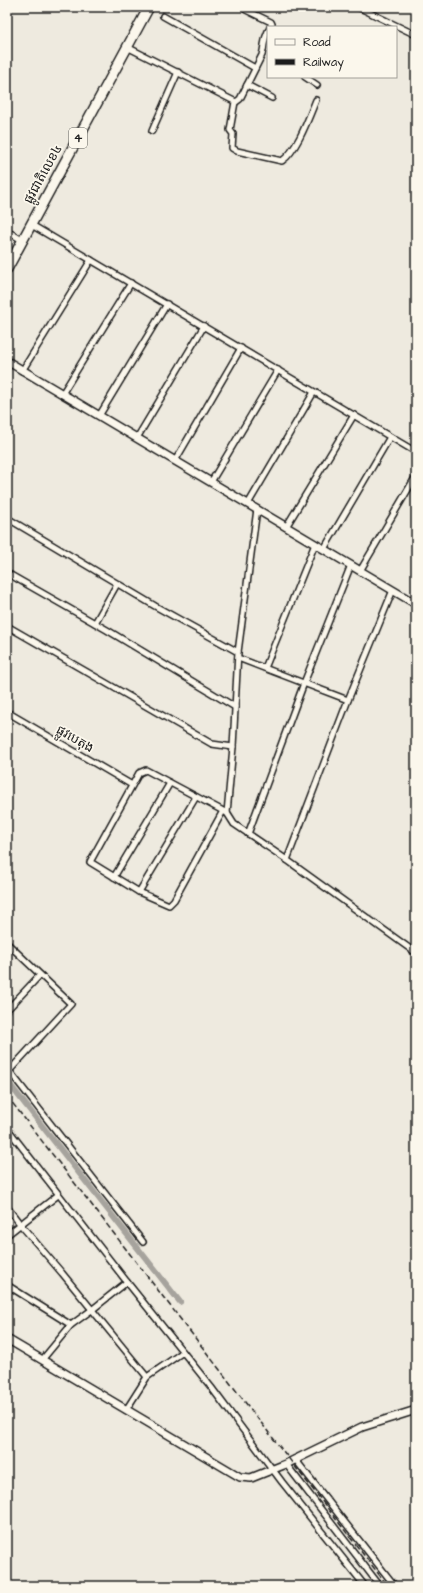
<svg xmlns="http://www.w3.org/2000/svg" width="423" height="1593" viewBox="0 0 423 1593" font-family="'Architects Daughter','Noto Sans Khmer',sans-serif">
<rect width="100%" height="100%" fill="#eeeadf"/>
<filter id="ink" filterUnits="userSpaceOnUse"><feTurbulence type="fractalNoise" baseFrequency=".025" numOctaves="2"/><feDisplacementMap in="SourceGraphic" scale="8" xChannelSelector="R" yChannelSelector="G"/><feConvolveMatrix kernelMatrix="1 2 1 2 8 2 1 2 1" color-interpolation-filters="sRGB"/></filter>
<g filter="url(#ink)">
<g fill="none" stroke-linecap="round" stroke-linejoin="round">
<path stroke="#a6a39d" stroke-width="6" d="M7 1081 180 1302"/>
<defs>
<g id="street">
<path d="M358 7 416 35"/>
<path d="M246 10 271 22 272 24 270 27"/>
<path d="M163 16 255 68"/>
<path d="M127 47 236 102 240 99 262 55C265 45 263 41 268 31"/>
<path d="M305 77 317 85"/>
<path d="M247 85 272 98"/>
<path d="M235 102 230 130 233 134 232 148 237 151 282 161C297 151 309 117 316 100"/>
<path d="M152 131 178 72"/>
<path d="M30 224 416 452"/>
<path d="M7 231 22 240"/>
<path d="M22 371 91 260"/>
<path d="M62 394 131 283"/>
<path d="M99 416 167 304"/>
<path d="M137 438 204 326"/>
<path d="M175 461 241 348"/>
<path d="M211 482 278 370"/>
<path d="M248 504 314 392"/>
<path d="M257 509 238 652 233 747 227 813 234 824 287 860 416 953"/>
<path d="M7 518 155 606 238 652"/>
<path d="M286 527 354 415"/>
<path d="M324 549 390 437"/>
<path d="M360 571 416 476"/>
<path d="M7 573 107 630 235 707"/>
<path d="M95 623 117 584"/>
<path d="M7 626 212 744 233 747"/>
<path d="M238 658 348 700"/>
<path d="M265 668 315 544"/>
<path d="M7 712 132 785"/>
<path d="M223 811 174 900 169 905 139 892 90 862 139 773 146 770 227 813"/>
<path d="M248 834 304 683 351 565"/>
<path d="M287 860 348 700 393 590"/>
<path d="M114 877 170 783"/>
<path d="M139 892 196 797"/>
<path d="M7 943 71 1004 9 1071"/>
<path d="M7 1010 40 975"/>
<path d="M7 1068 143 1242"/>
<path d="M7 1128 127 1282 211 1387 282 1482 365 1586"/>
<path d="M7 1207 20 1224 62 1273 147 1377"/>
<path d="M7 1235 58 1195"/>
<path d="M7 1285 71 1325"/>
<path d="M42 1360 71 1325 93 1309 127 1282"/>
<path d="M126 1410 147 1377 183 1352"/>
<path d="M295 1459 395 1586"/>
<path d="M286 1464 380 1586"/>
</g>
<g id="secondary">
<path d="M7 361 416 604"/>
<path d="M7 1339 240 1477 251 1478 286 1464 362 1427 416 1410"/>
</g>
<path id="highway" d="M7 269 149 7"/>
</defs>
<use href="#street" stroke="#1c1c1c" stroke-width="8"/>
<use href="#secondary" stroke="#1c1c1c" stroke-width="10"/>
<use href="#highway" stroke="#1c1c1c" stroke-width="12"/>
<use href="#street" stroke="#fbf7ec" stroke-width="5"/>
<use href="#secondary" stroke="#fbf7ec" stroke-width="7"/>
<use href="#highway" stroke="#fbf7ec" stroke-width="9"/>
<path stroke="#1c1c1c" stroke-width="1.5" stroke-dasharray="6 3" stroke-linecap="butt" d="M7 1096 388 1586"/>
</g>
</g>
<g text-anchor="middle" dominant-baseline="central" stroke-width="3.5" stroke-linejoin="round" paint-order="stroke">
<rect fill="#fbf7ec" stroke="#5f5e5a" stroke-width="1" x="69" y="128" width="18" height="20" rx="3"/>
<g font-size="12" font-weight="bold" fill="#1c1c1c">
<text x="78" y="138">4</text>
</g>
<g font-size="13" fill="#1c1c1c" stroke="#fbf7ec">
<text transform="translate(43 174) rotate(-61)">ផ្លូវជាតិលេខ៤</text>
<text transform="translate(75 739) rotate(30)">ផ្លូវបេតុង</text>
</g>
</g>
<rect width="423" height="1593" fill="none" stroke="#fbf7ec" stroke-width="24"/>
<rect x="12" y="12" width="399" height="1569" fill="none" stroke="#1c1c1c" stroke-width="1.5" filter="url(#ink)"/>
<rect x="267" y="26" width="130" height="52" fill="#fbf7ec" stroke="#a29f99"/>
<rect x="275" y="39" width="20" height="6" fill="#fbf7ec" stroke="#a29f99"/>
<text x="303" y="46" font-size="12" fill="#1c1c1c">Road</text>
<rect x="275" y="59" width="20" height="6" fill="#1c1c1c" stroke="#a29f99"/>
<text x="303" y="66" font-size="12" fill="#1c1c1c">Railway</text>
</svg>
